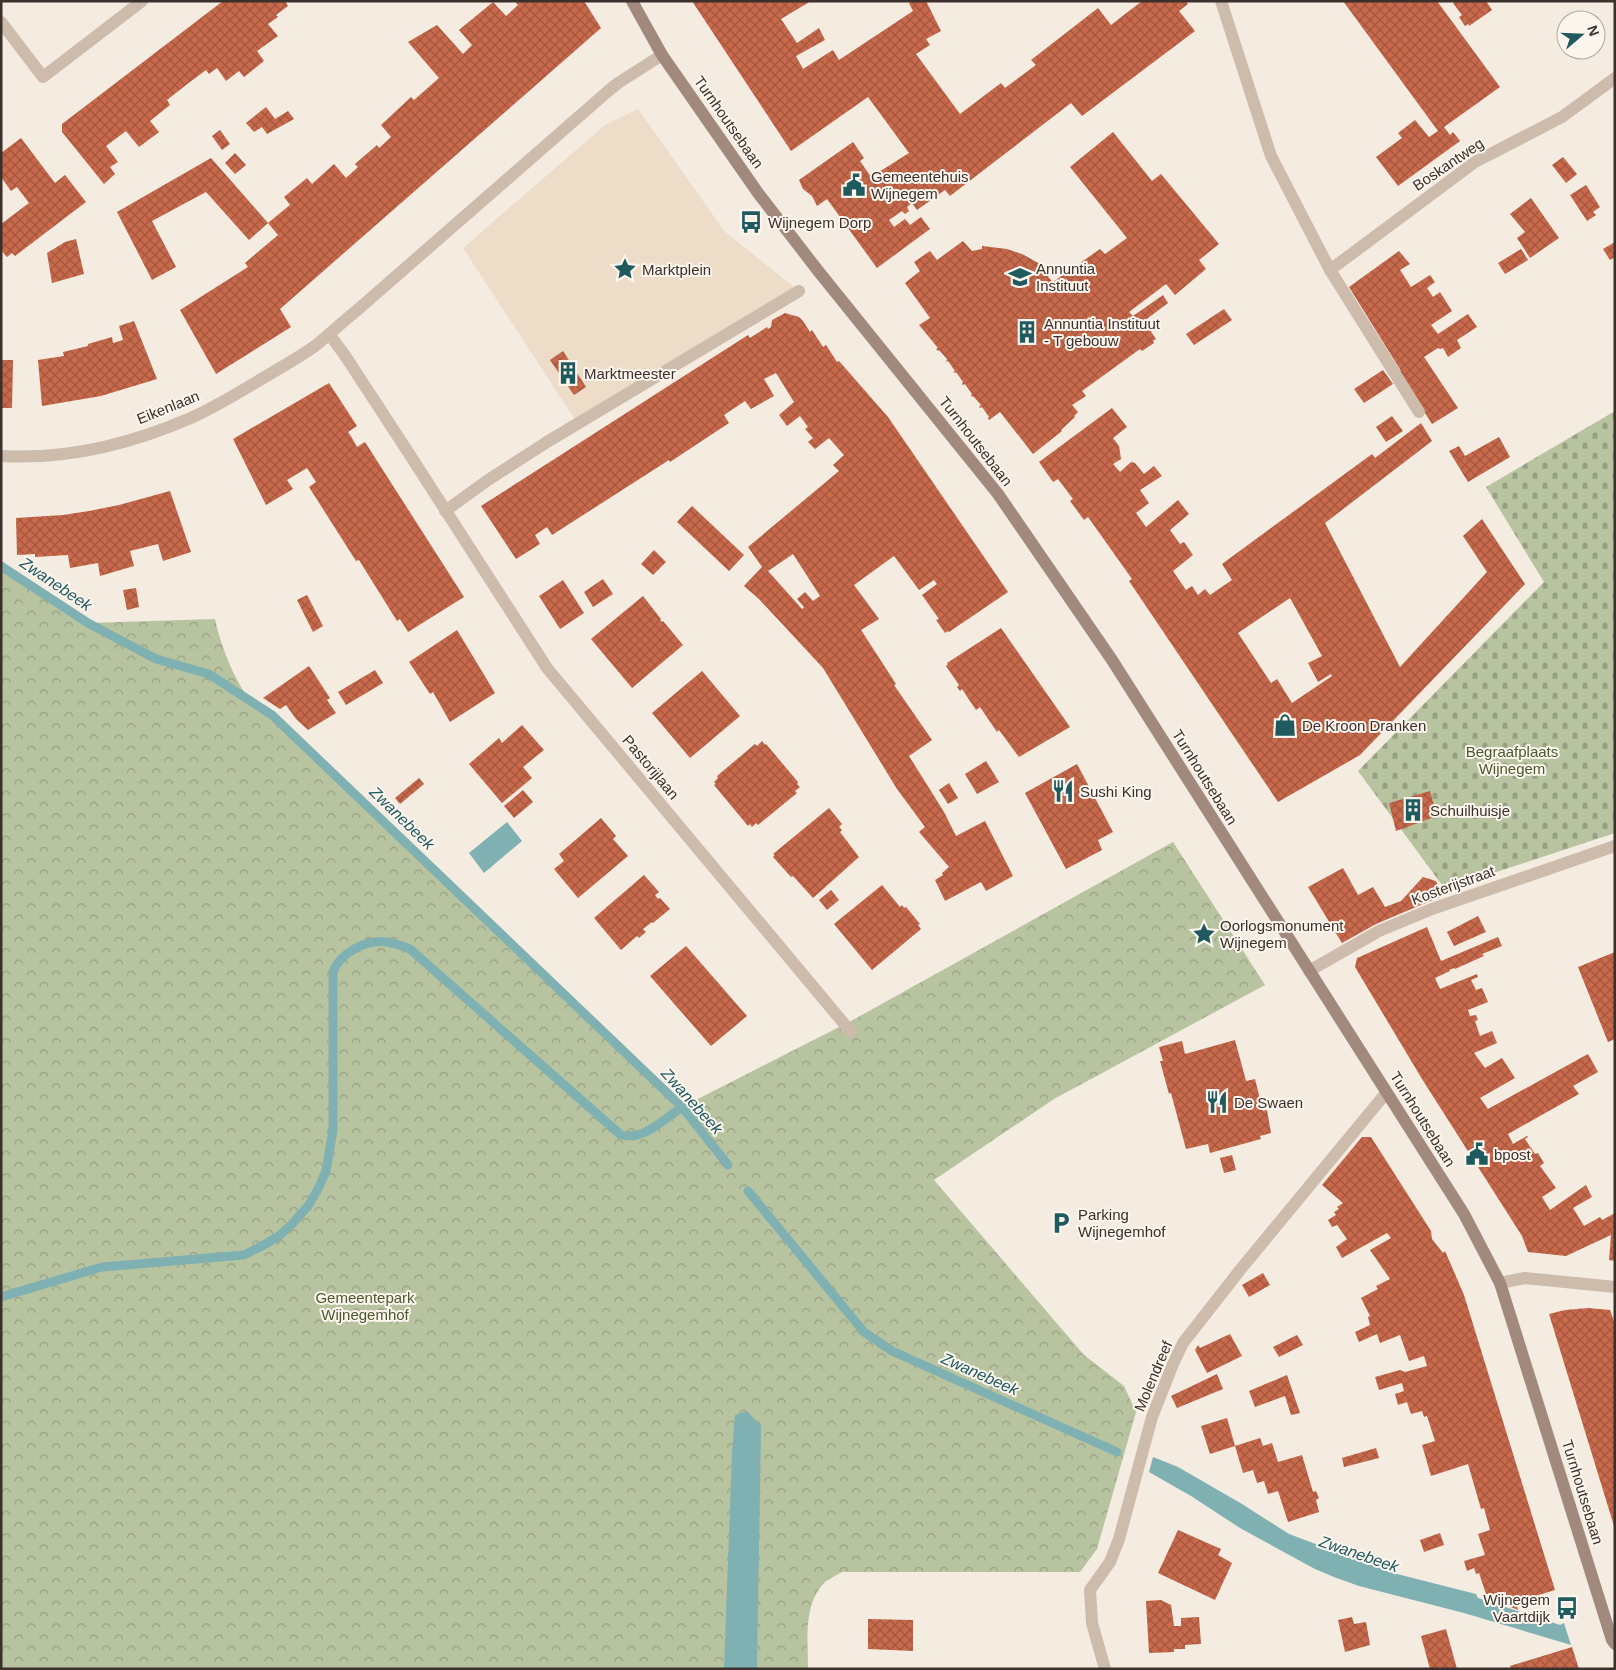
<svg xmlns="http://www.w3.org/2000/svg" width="1616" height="1670" viewBox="0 0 1616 1670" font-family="Helvetica,sans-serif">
<defs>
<pattern id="forest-crowns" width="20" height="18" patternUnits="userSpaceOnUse" patternTransform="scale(1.25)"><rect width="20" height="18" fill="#b8c4a0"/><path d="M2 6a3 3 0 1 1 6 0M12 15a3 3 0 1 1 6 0" fill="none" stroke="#97a083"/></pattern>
<pattern id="cemetery-stones" width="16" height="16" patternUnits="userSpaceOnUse" patternTransform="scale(1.25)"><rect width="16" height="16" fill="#b8c4a0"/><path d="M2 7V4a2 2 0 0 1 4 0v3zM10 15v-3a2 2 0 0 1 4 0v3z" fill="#97a083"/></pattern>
<pattern id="building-cross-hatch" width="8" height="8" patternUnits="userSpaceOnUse" patternTransform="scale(1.25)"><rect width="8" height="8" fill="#c8694b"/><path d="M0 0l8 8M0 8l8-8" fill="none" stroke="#a4573f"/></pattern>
</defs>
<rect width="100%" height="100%" fill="#f4ebe1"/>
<path fill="url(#forest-crowns)" d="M1 566 88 623 215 619C220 644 234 679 249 699 254 706 265 710 272 715L682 1107 851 1021 1173 842 1265 985 1054 1099 934 1180 1084 1355 1124 1386 1136 1412 1097 1549 1080 1572H842C837 1575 830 1578 825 1582 803 1604 808 1640 808 1669H1Z"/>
<path fill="url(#cemetery-stones)" d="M1615 411V833L1445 889 1358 771 1544 582 1486 487Z"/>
<path fill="#ecdcc8" d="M638 109 725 232 799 291 578 424 463 248 605 125Z"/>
<g fill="#7fb0b2">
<path d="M507 822 522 841 484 873 469 853Z"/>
<path d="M747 1411 761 1426 757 1669H724L732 1453 735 1415Z"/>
<path d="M1153 1457 1178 1467 1242 1504 1289 1534 1393 1573 1476 1594 1478 1598 1560 1625 1564 1623 1571 1645 1464 1613 1359 1586 1334 1577 1315 1569 1240 1528 1191 1496 1149 1472Z"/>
</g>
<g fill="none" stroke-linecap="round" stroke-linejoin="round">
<g stroke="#7fb0b2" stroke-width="9">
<path d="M1 566 88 623 156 659 209 674 272 715 682 1107 728 1165"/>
<path d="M748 1191 864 1332 892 1351 1117 1452"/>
<path d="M1 1297 102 1267 244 1255 262 1246 279 1236 294 1222 308 1206 318 1189 326 1171 333 1130V972C340 953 366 939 387 942 395 943 402 946 410 949L621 1135C644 1141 664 1119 682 1107"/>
</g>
</g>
<g fill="url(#building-cross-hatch)" fill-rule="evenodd">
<path d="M223 1H285L288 6 276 15 278 17 268 24 278 36 257 51 264 61 244 77 239 71 226 81 217 68 209 74 206 70 186 85 167 100 170 105 150 121 159 132 139 147 126 131 106 146 118 162 110 167 115 174 104 184 62 132V124Z"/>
<path d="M518 1H584L601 28 280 309 291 327 216 374 180 310 248 267 245 263 278 235 268 223 290 205 284 197 307 178 312 184 334 164 346 178 358 167 355 164 377 145 379 148 391 137 381 125 411 97 414 100 439 78 408 42 437 25 463 54 472 45 459 30 493 2 506 16 518 5 516 3Z"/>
<path d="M692 1H811L781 19 797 43 819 28 825 40 796 56 803 69 833 50 839 60 913 11 909 3 912 1H926L941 31 926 39 930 45 916 54 960 114 1001 83 1005 88 1036 65 1031 60 1098 8 1111 25 1142 1H1186L1188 4 1179 11 1195 31 1082 116 1071 103 950 196 945 190 917 210 912 203 907 207 909 211 905 214 902 211 889 220 894 227 905 219 910 225 921 217 930 229 877 268 827 199 817 206 812 196 803 189 799 180 853 142 864 158 860 161 871 177 909 153 868 97 791 151Z"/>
<path d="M1343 1H1437L1500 87 1444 127 1450 135 1453 132 1460 141 1398 186 1376 157 1402 138 1398 133 1415 120 1429 137 1438 131Z"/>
<path d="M1456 1H1486L1492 10 1469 26 1468 24 1465 26 1459 17 1462 15 1453 3Z"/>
<path d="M266 107 275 119 288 111 294 119 267 134 262 127 254 132 246 123Z"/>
<path d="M220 130 230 144 222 150 212 136Z"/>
<path d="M1113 132 1152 181 1161 174 1219 244 1199 260 1206 269 1175 295 1166 284 1129 312 1133 316 1163 295 1168 303 1144 321 1156 339 1153 341 1154 343 1142 351 1140 349 1082 391 1086 396 1072 405 1078 412 1074 416 1075 417 1061 430 1062 431 1033 454 1000 412 989 420 988 418 989 417 982 407 980 408 979 407 981 405 973 396 972 397 971 395 972 394 965 384 963 385 962 384 963 382 956 372 955 373 953 372 955 371 948 361 946 362 947 359 939 350 938 351 936 349 938 348 919 325 930 318 905 283 920 271 914 262 930 251 937 260 963 241 972 251 982 249V246L1007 249 1022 254 1042 265 1050 274 1048 277 1053 282 1100 249 1105 254 1127 238 1070 167Z"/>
<path d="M21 138 55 183 65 175 86 202 15 256 12 253 7 257 1 250V224L29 203 17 187 11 191 1 177V153Z"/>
<path d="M235 153 246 165 235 174 225 163Z"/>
<path d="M1563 157 1577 174 1566 183 1552 165Z"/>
<path d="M211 158 268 223 249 240 206 192 152 221 176 267 152 280 117 212Z"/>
<path d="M1586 185 1600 207 1593 212 1596 215 1587 221 1570 195Z"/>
<path d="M1531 198 1559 238 1530 258 1517 238 1525 232 1510 214Z"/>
<path d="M76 239 84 274 52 283 47 253 65 242Z"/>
<path d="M1615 242V257L1610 260 1603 249Z"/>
<path d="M1521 249 1528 260 1505 274 1498 263Z"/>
<path d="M1399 251 1410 264 1400 270 1411 287 1430 275 1435 282 1427 288 1433 297 1440 292 1452 311 1431 325 1438 334 1468 314 1477 327 1457 340 1461 348 1448 357 1443 348 1440 349 1438 348 1424 357 1458 408 1432 424 1399 372 1401 371 1349 287Z"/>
<path d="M1224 309 1232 320 1194 345 1186 334Z"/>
<path d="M785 313 799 317 803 321 810 332 812 330 823 347 826 345 837 362 839 361 888 417 1008 592 949 632 948 631 945 633 936 620 939 619 922 595 937 584 934 580 919 590 894 556 854 585 879 619 861 630 896 684 894 685 932 740 909 756 944 812 956 836 985 821 1013 876 986 891 981 882 945 901 935 880 943 875 942 873 949 867 919 832 925 827 897 789 823 668 759 599 744 586 762 567 748 547 839 471 833 465 844 455 829 438 815 449 808 442 813 438 805 429 808 427 800 416 787 426 779 415 794 402 776 373 764 379 774 396 751 409 745 401 724 415 729 423 670 462 669 460 552 535 547 527 535 535 540 544 516 559 481 506 748 335 750 338 767 327 768 329 771 327 772 320ZM793 554 820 596 813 601 805 592 797 599 804 607 802 609 768 571Z"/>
<path d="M134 321 157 379 101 396 42 406 38 360 64 356 63 352 88 346V344L112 337 113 343 123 340 119 326Z"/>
<path d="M563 351 586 387 574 395 550 360Z"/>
<path d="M1 360H13L12 408H1Z"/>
<path d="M1383 370 1393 384 1364 403 1354 389Z"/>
<path d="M329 383 357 426 348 432 352 438 357 447 365 442 464 597 408 632 400 619 397 621 359 560 356 561 309 487 316 482 307 468 287 480 293 489 266 505 233 439Z"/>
<path d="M1112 408 1127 427 1113 438 1119 446 1121 459 1113 464 1120 472 1131 462 1135 463 1144 474 1154 466 1162 476 1140 490 1149 503 1136 513 1146 527 1178 500 1189 514 1170 530 1180 544 1184 542 1193 555 1173 571 1186 590 1192 586 1198 595 1205 589 1210 595 1232 580 1222 564 1372 454 1375 458 1421 423 1432 441 1325 523 1400 667 1487 572 1463 536 1482 519 1525 584 1360 755 1278 802 1129 581 1132 579 1088 517 1084 520 1070 501 1073 499 1058 479 1053 482 1039 462ZM1290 598 1322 656 1308 663 1318 682 1331 674 1332 676 1292 703 1277 679 1271 683 1238 633Z"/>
<path d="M1392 416 1403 431 1386 442 1376 427Z"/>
<path d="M1499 437 1510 457 1468 482 1449 451 1459 446 1465 456Z"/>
<path d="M170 491 191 552 163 561 158 544 130 551 134 566 100 576 98 563 70 568 68 555 35 557V554L17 555 16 518 63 515 89 511 119 505Z"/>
<path d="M692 506 744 555 729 571 677 522Z"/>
<path d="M654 550 666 562 653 575 641 564Z"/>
<path d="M603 579 613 594 593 607 584 592Z"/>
<path d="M563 580 584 613 560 629 539 596Z"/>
<path d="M136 588 139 607 127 610 123 590Z"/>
<path d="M307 595 323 626 313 632 297 600Z"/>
<path d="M643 596 661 619 660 620 662 622 663 621 683 645 632 688 591 639Z"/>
<path d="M1001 628 1070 727 1019 757 999 730 997 732 980 707 976 710 962 689 960 691 957 687 959 685 946 666 948 664 947 663Z"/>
<path d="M457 630 495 693 450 722 433 692 430 694 409 662Z"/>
<path d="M309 666 330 698 327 700 336 713 308 730 296 719 286 705 280 709 263 698Z"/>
<path d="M375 670 383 683 346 705 338 692Z"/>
<path d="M702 671 740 716 690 758 652 713Z"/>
<path d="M522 725 544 750 523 767 532 778 502 803 469 764 499 738 502 743Z"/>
<path d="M762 741 765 745 766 744 798 782 797 784 800 787 795 791 797 793 758 825 756 823 752 827 750 824 748 826 714 785 716 784 714 782 718 778 717 776 755 744 757 746Z"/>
<path d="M986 761 999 782 977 794 965 774Z"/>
<path d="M1077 764 1113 832 1098 840 1102 850 1066 869 1025 793Z"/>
<path d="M419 778 424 784 400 804 395 798Z"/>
<path d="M949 783 958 798 948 804 939 790Z"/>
<path d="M523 790 533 802 514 818 504 806Z"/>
<path d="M1430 791 1437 816 1396 831 1389 803Z"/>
<path d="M829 808 842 824 839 827 842 830 840 832 859 857 813 898 793 876 791 877 773 857 775 855 773 854Z"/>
<path d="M601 818 616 836 613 839 628 856 578 898 554 869 564 861 559 854Z"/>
<path d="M1343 868 1358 895 1373 887 1385 907 1401 901 1423 877 1436 881 1442 896 1376 924 1342 943 1308 887Z"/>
<path d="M644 875 659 892 655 895 658 899 660 898 670 909 653 923 652 922 643 929 646 932 639 938 637 936 621 950 594 918Z"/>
<path d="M882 885 900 907 902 905 904 908 906 907 920 924 918 925 921 929 872 970 834 924Z"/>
<path d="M831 890 839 900 827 910 819 900Z"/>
<path d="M1478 916 1486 932 1454 946 1447 932Z"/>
<path d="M1427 927 1441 961 1498 937 1502 946 1482 954 1484 956 1455 969 1454 968 1449 970 1450 971 1435 978 1440 989 1477 974 1478 977 1471 980 1476 990 1482 988 1488 1002 1468 1010 1470 1016 1476 1015 1478 1020 1475 1021 1480 1036 1492 1031 1497 1043 1474 1053 1485 1068 1502 1058 1515 1078 1480 1098 1488 1109 1588 1054 1598 1072 1573 1086 1579 1094 1508 1134 1513 1144 1527 1136 1528 1137 1525 1139 1535 1154 1538 1153 1544 1163 1540 1166 1556 1188 1542 1197 1550 1210 1586 1185 1592 1197 1573 1208 1584 1226 1600 1217 1602 1220 1615 1213V1261L1609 1260 1611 1235 1566 1256 1528 1252 1522 1236 1422 1079 1355 967 1357 958Z"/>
<path d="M686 946 747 1016 711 1046 650 976Z"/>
<path d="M1615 952V1039L1608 1042 1578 967Z"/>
<path d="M1235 1040 1246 1081 1255 1079 1263 1111 1267 1110 1271 1133 1260 1136 1261 1139 1210 1153 1208 1144 1186 1149 1171 1093 1169 1094 1160 1061H1163L1159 1047 1182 1041 1185 1054Z"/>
<path d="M1362 1137H1371L1431 1231 1432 1239 1443 1253 1445 1251 1464 1295 1555 1590 1516 1602 1518 1610 1506 1605V1592L1497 1594H1486L1479 1573 1476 1574 1474 1568 1467 1571 1464 1561 1485 1555 1478 1534 1490 1530 1484 1508 1481 1509 1468 1464 1431 1476 1422 1445 1435 1441 1427 1416 1424 1417 1422 1411 1411 1414 1407 1402 1398 1405 1395 1394 1404 1391 1402 1383 1379 1390 1375 1377 1400 1370 1405 1372 1427 1366 1424 1356 1409 1361 1400 1335 1380 1343 1377 1334 1359 1342 1355 1332 1370 1325 1368 1317 1370 1316 1361 1298 1378 1289 1376 1286 1390 1279 1370 1250 1391 1238 1387 1233 1342 1258 1336 1247 1347 1239 1337 1225 1332 1227 1328 1220 1336 1215 1334 1212 1339 1209 1337 1207 1343 1203 1322 1185Z"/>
<path d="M1232 1155 1236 1170 1224 1173 1220 1158Z"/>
<path d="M1263 1273 1270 1285 1249 1297 1242 1285Z"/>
<path d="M1588 1308 1610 1310 1615 1324 1614 1526 1549 1314 1565 1310Z"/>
<path d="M1230 1334 1242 1356 1207 1373 1195 1350 1198 1345 1200 1348Z"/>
<path d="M1297 1335 1303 1345 1279 1357 1273 1347Z"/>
<path d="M1217 1374 1223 1389 1177 1408 1171 1396Z"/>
<path d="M1287 1375 1300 1413 1291 1415 1285 1396 1255 1407 1249 1391Z"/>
<path d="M1227 1418 1235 1446 1210 1454 1201 1426Z"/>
<path d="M1260 1438 1263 1446 1272 1443 1278 1462 1302 1455 1313 1492 1316 1491 1319 1498 1316 1500 1319 1512 1288 1522 1278 1491 1268 1494 1264 1481 1257 1483 1253 1470 1243 1473 1235 1446Z"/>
<path d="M1376 1448 1379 1458 1344 1467 1342 1458Z"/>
<path d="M1178 1530 1221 1549 1218 1555 1232 1563 1215 1600 1158 1573Z"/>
<path d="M1440 1533 1444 1545 1424 1552 1420 1540Z"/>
<path d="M1161 1600 1171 1605 1174 1626H1181V1618L1199 1617 1201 1644 1185 1645V1649H1174V1652L1149 1653 1146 1601Z"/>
<path d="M1352 1617 1354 1624 1366 1622 1370 1645 1345 1652 1338 1620Z"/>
<path d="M868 1619 913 1620V1651L868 1649Z"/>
<path d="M1446 1629 1457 1669H1430L1421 1636Z"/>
<path d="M1572 1647 1579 1669H1511L1510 1666Z"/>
</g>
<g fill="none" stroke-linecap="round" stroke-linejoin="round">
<g stroke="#cdbbac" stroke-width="12">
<path d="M1221 1 1271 156 1330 270 1419 412"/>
<path d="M1 22 43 77 142 1"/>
<path d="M1330 270 1475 162 1562 117 1615 78"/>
<path d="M329 334 344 354 408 452 547 668 851 1032"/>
<path d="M445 511 488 480 547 442 799 291"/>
<path d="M1309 971 1379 931 1432 909 1615 846"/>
<path d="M1500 1283 1525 1278 1615 1287"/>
<path d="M1105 1669 1092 1623 1090 1590 1110 1562 1119 1539 1152 1417 1173 1364 1183 1343 1240 1270 1386 1093"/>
</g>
<path stroke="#cdbbac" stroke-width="12" d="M1 456C67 460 134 443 193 417 217 406 240 392 263 378 280 368 298 358 315 346 329 335 341 323 355 312L607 92 618 83 662 55"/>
<path stroke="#a18a7d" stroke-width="12" d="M632 1 662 55 758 193 819 272 998 494 1112 660 1464 1214 1500 1283 1612 1640 1615 1644"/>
</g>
<defs>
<symbol id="civic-bare" viewBox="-9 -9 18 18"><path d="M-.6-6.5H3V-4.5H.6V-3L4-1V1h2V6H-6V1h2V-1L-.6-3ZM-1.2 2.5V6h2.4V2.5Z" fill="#1f5a5e" stroke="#fbf5ee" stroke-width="2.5" paint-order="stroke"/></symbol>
<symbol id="bus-bare" viewBox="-9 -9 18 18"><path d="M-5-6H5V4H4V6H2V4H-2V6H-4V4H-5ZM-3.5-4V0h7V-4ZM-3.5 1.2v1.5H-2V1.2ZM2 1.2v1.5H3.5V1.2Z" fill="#1f5a5e" stroke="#fbf5ee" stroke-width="2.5" paint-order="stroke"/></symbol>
<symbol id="sight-bare" viewBox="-9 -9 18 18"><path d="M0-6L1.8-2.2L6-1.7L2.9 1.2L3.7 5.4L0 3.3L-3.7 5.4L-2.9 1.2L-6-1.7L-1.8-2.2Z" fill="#1f5a5e" stroke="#fbf5ee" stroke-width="2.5" paint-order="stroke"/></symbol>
<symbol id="school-bare" viewBox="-9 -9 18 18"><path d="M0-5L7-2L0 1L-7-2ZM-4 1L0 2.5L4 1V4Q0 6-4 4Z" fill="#1f5a5e" stroke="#fbf5ee" stroke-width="2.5" paint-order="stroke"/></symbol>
<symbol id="building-bare" viewBox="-9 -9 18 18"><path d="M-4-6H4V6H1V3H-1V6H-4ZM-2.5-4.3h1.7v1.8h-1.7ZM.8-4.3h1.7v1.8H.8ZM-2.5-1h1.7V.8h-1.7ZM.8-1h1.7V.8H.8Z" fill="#1f5a5e" stroke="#fbf5ee" stroke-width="2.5" paint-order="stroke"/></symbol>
<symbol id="shop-bare" viewBox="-9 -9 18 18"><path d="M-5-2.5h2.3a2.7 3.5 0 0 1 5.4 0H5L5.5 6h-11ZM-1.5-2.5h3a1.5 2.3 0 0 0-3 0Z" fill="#1f5a5e" stroke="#fbf5ee" stroke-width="2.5" paint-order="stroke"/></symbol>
<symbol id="restaurant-bare" viewBox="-9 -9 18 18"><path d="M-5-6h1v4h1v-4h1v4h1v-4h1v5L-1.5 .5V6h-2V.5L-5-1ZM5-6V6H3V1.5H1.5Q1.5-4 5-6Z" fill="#1f5a5e" stroke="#fbf5ee" stroke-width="2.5" paint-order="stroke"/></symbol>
<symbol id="parking-bare" viewBox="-9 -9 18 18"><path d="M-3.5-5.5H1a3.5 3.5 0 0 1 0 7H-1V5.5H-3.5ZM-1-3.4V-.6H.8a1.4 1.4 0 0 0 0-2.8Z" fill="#1f5a5e" stroke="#fbf5ee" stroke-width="2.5" paint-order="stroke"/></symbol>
</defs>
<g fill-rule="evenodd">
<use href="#civic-bare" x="838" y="169" width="32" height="32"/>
<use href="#bus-bare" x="735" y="206" width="32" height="32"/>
<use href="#sight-bare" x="609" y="253" width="32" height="32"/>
<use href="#school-bare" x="1004" y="261" width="32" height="32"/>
<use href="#building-bare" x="1011" y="316" width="32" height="32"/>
<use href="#building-bare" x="552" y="357" width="32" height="32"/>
<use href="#shop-bare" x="1269" y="709" width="32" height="32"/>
<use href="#restaurant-bare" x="1047" y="775" width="32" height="32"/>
<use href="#building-bare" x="1397" y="794" width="32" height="32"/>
<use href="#sight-bare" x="1188" y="918" width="32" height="32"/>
<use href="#restaurant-bare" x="1201" y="1086" width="32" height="32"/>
<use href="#civic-bare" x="1461" y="1138" width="32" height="32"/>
<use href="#parking-bare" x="1045" y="1207" width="32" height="32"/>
<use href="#bus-bare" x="1551" y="1592" width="32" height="32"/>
</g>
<g text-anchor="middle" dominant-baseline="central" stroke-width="4" stroke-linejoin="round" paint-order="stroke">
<g font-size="15" fill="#3b302b" stroke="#fbf5ee">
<text transform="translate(729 122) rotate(55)">Turnhoutsebaan</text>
<text transform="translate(1448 164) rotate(-34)">Boskantweg</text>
<text transform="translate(168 407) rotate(-22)">Eikenlaan</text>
<text transform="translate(976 441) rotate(52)">Turnhoutsebaan</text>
<text transform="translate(651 767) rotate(50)">Pastorijlaan</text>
<text transform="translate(1205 777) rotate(58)">Turnhoutsebaan</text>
<text transform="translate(1453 885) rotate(-20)">Kosterijstraat</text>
<text transform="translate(1423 1119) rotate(58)">Turnhoutsebaan</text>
<text transform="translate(1153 1376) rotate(-67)">Molendreef</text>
<text transform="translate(1583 1492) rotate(73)">Turnhoutsebaan</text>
</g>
<g font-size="15" fill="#3b302b" stroke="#fbf5ee" text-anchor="start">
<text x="871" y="176">Gemeentehuis<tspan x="871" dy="17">Wijnegem</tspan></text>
<text x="768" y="222">Wijnegem Dorp</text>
<text x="1036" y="268">Annuntia<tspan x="1036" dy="17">Instituut</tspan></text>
<text x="642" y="269">Marktplein</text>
<text x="1044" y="323">Annuntia Instituut<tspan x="1044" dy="17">- T gebouw</tspan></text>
<text x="584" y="373">Marktmeester</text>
<text x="1302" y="725">De Kroon Dranken</text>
<text x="1080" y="791">Sushi King</text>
<text x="1430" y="810">Schuilhuisje</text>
<text x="1220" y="925">Oorlogsmonument<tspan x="1220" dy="17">Wijnegem</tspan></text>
<text x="1234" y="1102">De Swaen</text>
<text x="1494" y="1154">bpost</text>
<text x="1078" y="1214">Parking<tspan x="1078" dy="17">Wijnegemhof</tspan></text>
<text x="1550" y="1599" text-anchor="end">Wijnegem<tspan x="1550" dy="17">Vaartdijk</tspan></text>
</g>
<g font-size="15" fill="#4a5a2e" stroke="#fbf5ee">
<text x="1512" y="751">Begraafplaats<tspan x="1512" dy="17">Wijnegem</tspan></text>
<text x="365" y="1297">Gemeentepark<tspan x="365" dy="17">Wijnegemhof</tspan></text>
</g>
<g font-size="16" font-style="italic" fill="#1f5a5e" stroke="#fbf5ee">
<text transform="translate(56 584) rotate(34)">Zwanebeek</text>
<text transform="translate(402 818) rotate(44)">Zwanebeek</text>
<text transform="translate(692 1101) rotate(48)">Zwanebeek</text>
<text transform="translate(980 1374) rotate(24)">Zwanebeek</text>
<text transform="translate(1359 1554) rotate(19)">Zwanebeek</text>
</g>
</g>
<rect width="1616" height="1670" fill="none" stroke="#3b302b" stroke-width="5"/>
<g transform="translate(1581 35) rotate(71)"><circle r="24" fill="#fbf5ee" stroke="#aea6a0"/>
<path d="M0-4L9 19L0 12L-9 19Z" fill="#1f5a5e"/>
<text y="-8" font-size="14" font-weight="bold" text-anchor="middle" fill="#3b302b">N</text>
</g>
</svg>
